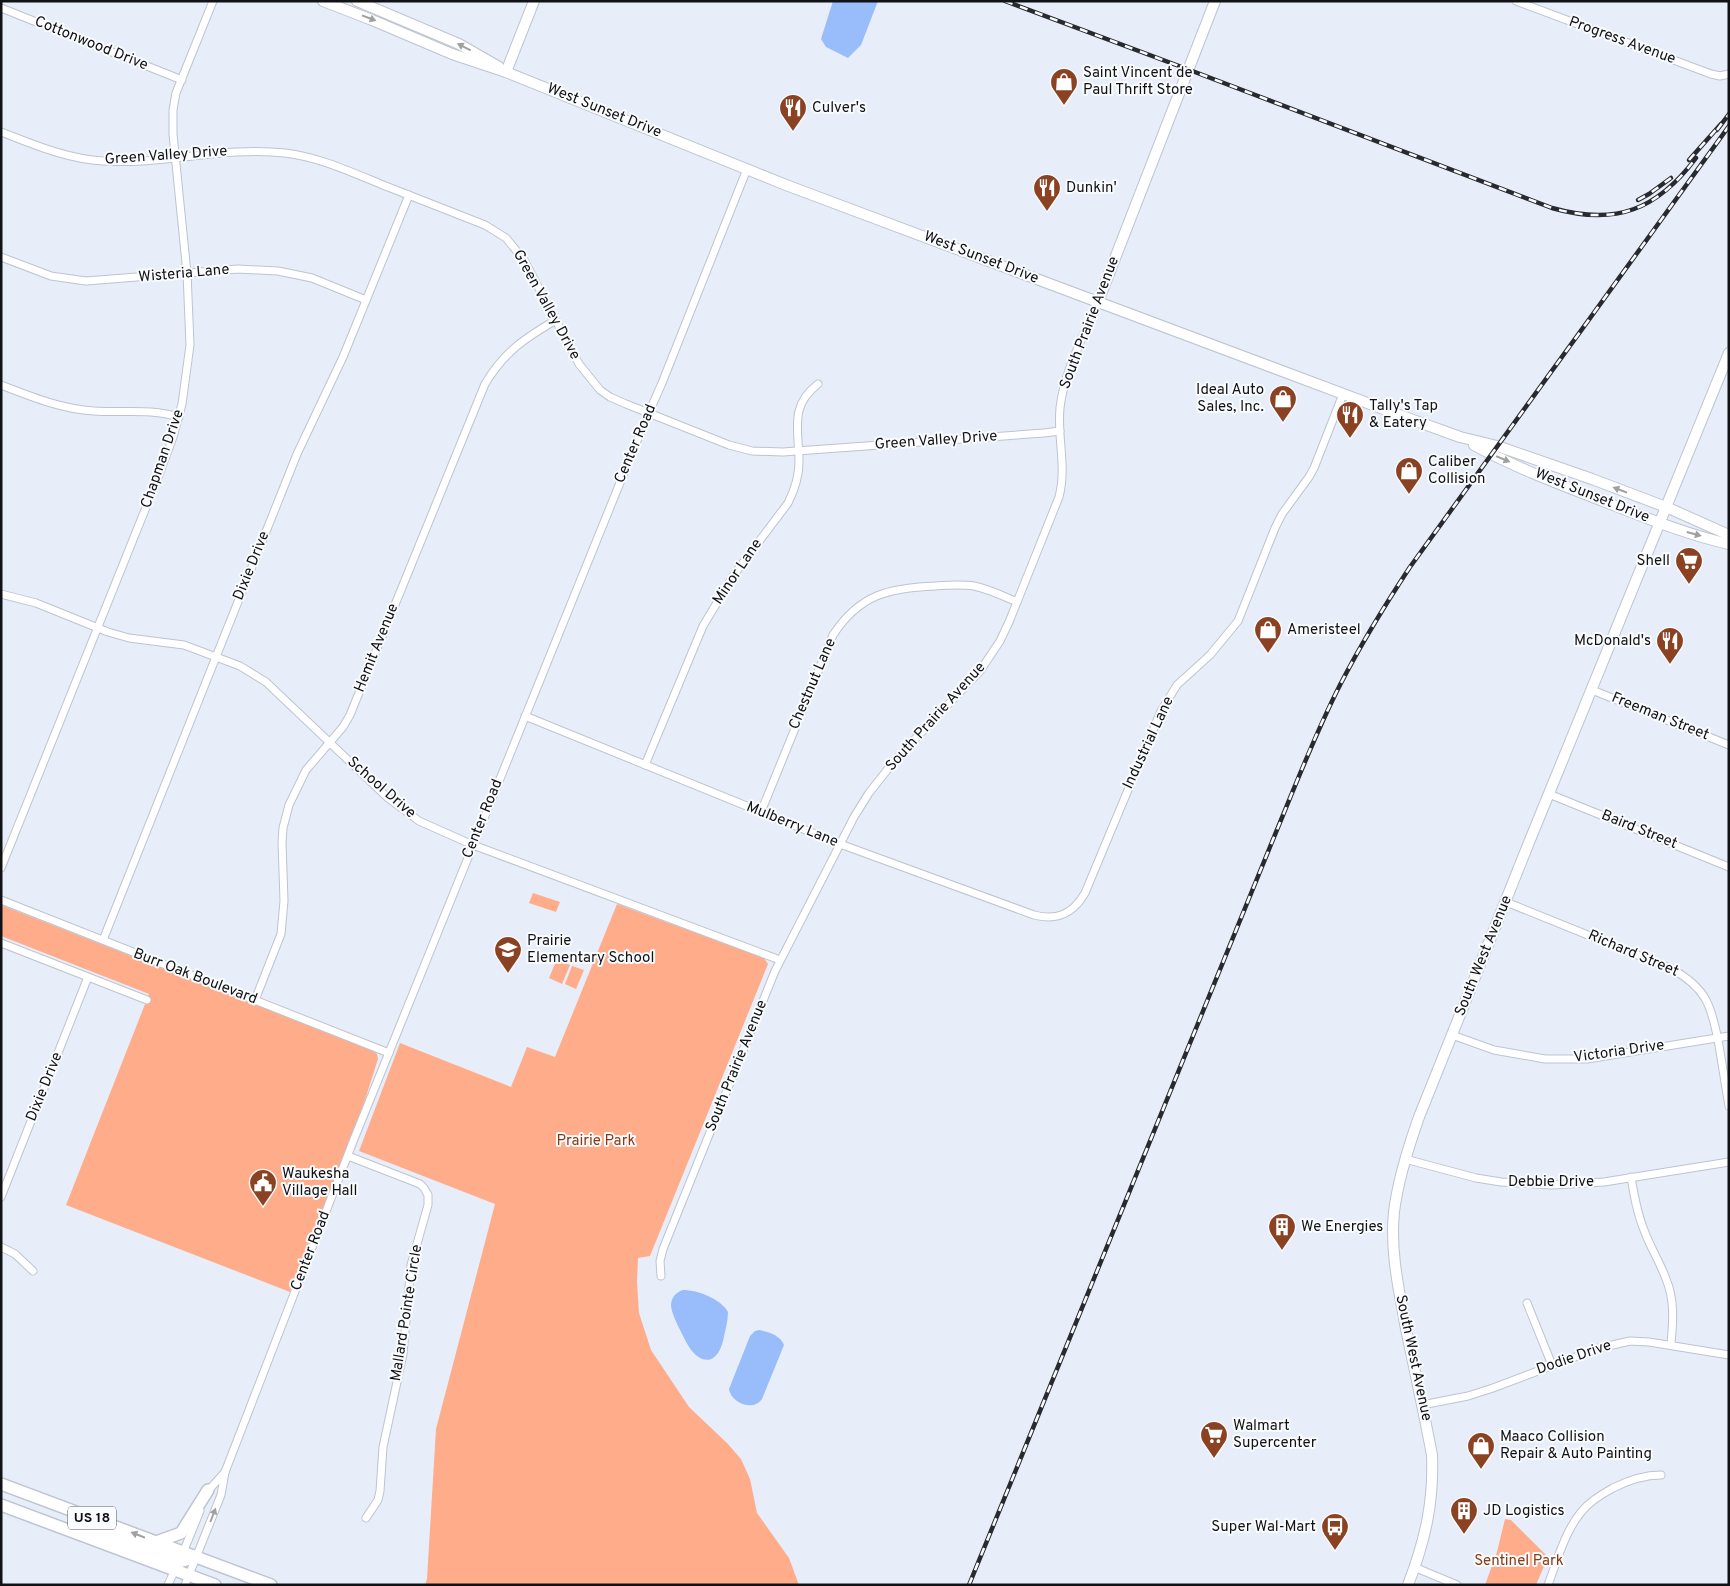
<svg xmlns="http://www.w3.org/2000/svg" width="1730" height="1586" viewBox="0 0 1730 1586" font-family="Overpass,sans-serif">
<rect width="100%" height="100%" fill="#e7eefa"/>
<g fill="#ffac8b">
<path d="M533 893 560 902 556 912 529 903Z"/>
<path d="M617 904 764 958 768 964 650 1256 638 1258 637 1282 639 1313 651 1350 689 1407 727 1443 741 1459 750 1479 757 1513 789 1558 799 1585H425L427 1579 436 1429 495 1204 359 1151 400 1043 511 1087 527 1047 555 1057Z"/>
<path d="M1 905 374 1051 377 1054 378 1059 364 1103 290 1292 66 1205 149 994 1 936Z"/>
<path d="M557 959 570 965 562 984 549 978Z"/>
<path d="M572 966 584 970 576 989 565 984Z"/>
<path d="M1505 1519 1511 1520 1548 1557 1536 1585H1485L1497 1552Z"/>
</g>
<g fill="#98bdfa">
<path d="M833 1H878L861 45 848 58 826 47 821 39Z"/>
<path d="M683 1290C698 1290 721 1299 728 1312 728 1320 726 1328 724 1336 722 1349 714 1368 697 1356 688 1349 683 1335 678 1326 675 1319 671 1311 671 1304 672 1296 677 1292 683 1290Z"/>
<path d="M759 1330C769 1332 780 1335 784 1345L762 1399C753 1412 731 1403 729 1389L750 1336 755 1331Z"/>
</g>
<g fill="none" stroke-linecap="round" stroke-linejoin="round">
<defs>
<g id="street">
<path d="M1516 1 1711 74 1720 76 1729 74"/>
<path d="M1 8 182 80"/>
<path d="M1 132C35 145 67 159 103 161 164 165 224 146 285 153 319 157 351 172 383 185 417 198 451 212 485 225L506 238 524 260 579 364 600 390 610 397 626 404 729 445 752 451 783 452 1044 433 1060 431"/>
<path d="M1 257 51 276 86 281 238 269 278 271 312 278 366 300"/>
<path d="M1 385C32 397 61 409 94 411 122 413 151 408 179 417"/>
<path d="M1 594 36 603 108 632 129 638 184 645 240 666 266 682 388 798 419 821 473 845 780 960"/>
<path d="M1592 690 1729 745"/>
<path d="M525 716 840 844 1034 915C1057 921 1073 914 1085 893L1161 711 1177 685 1210 655 1238 621 1275 528 1282 514 1309 477 1314 468 1343 394"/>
<path d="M645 765 703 626 733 576 788 503C794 491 799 476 799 462 799 430 789 406 818 384"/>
<path d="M1549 794 1729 867"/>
<path d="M761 812 833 635C860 594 889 588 935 586 948 585 961 584 974 586 989 589 1003 596 1017 602"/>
<path d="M1 868 157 480 173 437 182 404 190 345 187 273 173 134V110L176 93 213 1"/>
<path d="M1 900 389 1053"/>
<path d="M1506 902 1672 969C1706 988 1711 1005 1718 1040 1722 1062 1725 1084 1729 1106"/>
<path d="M103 940 297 454 343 357 409 195"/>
<path d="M1 943 147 1000"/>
<path d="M255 1000 281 934 284 901 282 842 283 828 289 805 306 770 343 727 350 715 485 384C504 352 525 338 556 320"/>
<path d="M1452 1035 1494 1050 1545 1059H1587L1729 1036"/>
<path d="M348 1156 420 1184 424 1188 428 1195V1205L411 1265 403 1354 383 1447 380 1491 378 1500 366 1518"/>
<path d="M1405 1159 1476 1178 1501 1182 1552 1185 1604 1182 1729 1162"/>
<path d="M1631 1177C1634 1195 1637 1213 1644 1230 1650 1247 1660 1262 1666 1279 1675 1300 1673 1322 1671 1344"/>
<path d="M1 1197 88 977"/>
<path d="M1 1247 15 1254 33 1271"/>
<path d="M661 1276 660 1261 663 1249 775 971 854 817 869 793 895 760 980 671 1000 641 1009 622 1059 497C1067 467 1057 437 1060 408 1064 371 1084 336 1098 302"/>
<path d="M1527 1303 1552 1365"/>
<path d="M1422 1405 1468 1396 1493 1388 1599 1348 1630 1341 1649 1342 1729 1355"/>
<path d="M207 1492 225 1472"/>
<path d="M182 1555 200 1511"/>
<path d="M1414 1567 1457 1585"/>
<path d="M168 1585 176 1567"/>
<path d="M185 1585 221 1495 225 1472 354 1139 643 426 662 383 747 169"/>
<path d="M1548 1585C1557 1561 1565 1531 1582 1511 1590 1501 1602 1494 1613 1488 1629 1480 1643 1475 1661 1475"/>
</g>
<g id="secondary">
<path d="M323 1 372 20 452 54 506 72 786 185 1402 416 1460 437 1497 446 1592 479 1666 507 1729 535"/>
<path d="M357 1 459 44 499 67"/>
<path d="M506 72 534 1"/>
<path d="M1098 302 1215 1"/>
<path d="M1474 445C1514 467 1559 484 1603 501 1644 517 1685 534 1729 544"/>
<path d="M1408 1585C1425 1541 1434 1502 1432 1455 1424 1413 1415 1371 1406 1329 1399 1290 1390 1252 1394 1212 1398 1179 1408 1148 1419 1117L1532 835 1729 353"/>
</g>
<g id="primary">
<path d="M1 1484 271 1585"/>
<path d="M1 1505 215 1585"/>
<path d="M82 1530 106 1534 179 1562 197 1557"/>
<path d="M156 1542 181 1533 208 1490"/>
</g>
</defs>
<use href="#street" stroke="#bdc4d0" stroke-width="9"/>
<use href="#secondary" stroke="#bdc4d0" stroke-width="12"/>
<use href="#primary" stroke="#bdc4d0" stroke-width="14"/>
<use href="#street" stroke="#fff" stroke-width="7"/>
<use href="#secondary" stroke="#fff" stroke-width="10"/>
<use href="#primary" stroke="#fff" stroke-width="11"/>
<defs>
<g id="rail">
<path d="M1005 1 1187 69 1552 208C1616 226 1657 210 1696 158"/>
<path d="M1717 130 1729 114"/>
<path d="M1689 160 1721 124"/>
<path d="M1638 200 1649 194 1671 178"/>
<path d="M969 1585 1272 842C1294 789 1314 736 1340 685 1361 644 1385 605 1410 567L1729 126"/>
</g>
</defs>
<use href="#rail" stroke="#282a2f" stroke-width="4.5"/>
<use href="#rail" stroke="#f9fbfd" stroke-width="2.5" stroke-dasharray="8" stroke-linecap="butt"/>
</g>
<defs><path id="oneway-solid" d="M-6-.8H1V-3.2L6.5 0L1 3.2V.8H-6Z" transform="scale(1.25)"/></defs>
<g fill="#9fa0a2">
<use href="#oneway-solid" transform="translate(369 18) rotate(21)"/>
<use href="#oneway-solid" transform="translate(464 47) rotate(-153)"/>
<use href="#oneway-solid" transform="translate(1503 459) rotate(23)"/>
<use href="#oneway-solid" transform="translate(1620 490) rotate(-159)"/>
<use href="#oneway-solid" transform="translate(1694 534) rotate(15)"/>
<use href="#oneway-solid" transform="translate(213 1515) rotate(-69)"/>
<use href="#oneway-solid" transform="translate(138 1535) rotate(-159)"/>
</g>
<defs>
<symbol id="shop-pin" viewBox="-11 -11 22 30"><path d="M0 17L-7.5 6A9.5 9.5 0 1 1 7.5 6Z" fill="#8a4223" stroke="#f9fbfd"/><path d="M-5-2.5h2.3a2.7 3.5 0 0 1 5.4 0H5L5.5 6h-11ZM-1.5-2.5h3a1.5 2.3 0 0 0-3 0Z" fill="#fff"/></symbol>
<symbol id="restaurant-pin" viewBox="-11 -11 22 30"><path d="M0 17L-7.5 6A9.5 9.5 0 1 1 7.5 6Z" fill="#8a4223" stroke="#f9fbfd"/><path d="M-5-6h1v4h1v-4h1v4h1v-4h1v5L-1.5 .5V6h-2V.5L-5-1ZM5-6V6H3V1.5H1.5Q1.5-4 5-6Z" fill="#fff"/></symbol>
<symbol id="supermarket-pin" viewBox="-11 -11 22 30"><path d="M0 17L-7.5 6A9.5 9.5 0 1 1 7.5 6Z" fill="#8a4223" stroke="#f9fbfd"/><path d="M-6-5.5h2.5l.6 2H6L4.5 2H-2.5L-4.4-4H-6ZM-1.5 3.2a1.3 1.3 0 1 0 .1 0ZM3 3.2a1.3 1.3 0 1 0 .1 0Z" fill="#fff"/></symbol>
<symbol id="school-pin" viewBox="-11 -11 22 30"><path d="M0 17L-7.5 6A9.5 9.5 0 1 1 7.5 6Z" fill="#8a4223" stroke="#f9fbfd"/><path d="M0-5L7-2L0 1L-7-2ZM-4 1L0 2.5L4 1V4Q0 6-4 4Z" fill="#fff"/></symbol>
<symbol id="civic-pin" viewBox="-11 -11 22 30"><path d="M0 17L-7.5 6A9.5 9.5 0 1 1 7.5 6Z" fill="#8a4223" stroke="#f9fbfd"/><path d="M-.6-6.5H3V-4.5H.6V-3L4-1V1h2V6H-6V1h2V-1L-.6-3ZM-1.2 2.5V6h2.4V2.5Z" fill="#fff"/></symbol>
<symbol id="building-pin" viewBox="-11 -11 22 30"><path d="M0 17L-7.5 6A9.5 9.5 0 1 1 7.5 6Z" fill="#8a4223" stroke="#f9fbfd"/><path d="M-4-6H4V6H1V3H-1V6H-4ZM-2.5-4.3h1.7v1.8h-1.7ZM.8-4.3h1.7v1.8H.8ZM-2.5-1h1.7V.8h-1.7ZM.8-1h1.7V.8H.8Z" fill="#fff"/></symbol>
<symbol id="bus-pin" viewBox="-11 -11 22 30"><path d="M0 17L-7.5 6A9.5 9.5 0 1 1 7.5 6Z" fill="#8a4223" stroke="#f9fbfd"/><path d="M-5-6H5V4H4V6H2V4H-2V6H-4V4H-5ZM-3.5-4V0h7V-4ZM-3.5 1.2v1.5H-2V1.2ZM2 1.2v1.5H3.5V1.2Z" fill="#fff"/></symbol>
</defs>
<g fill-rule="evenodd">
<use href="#shop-pin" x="1048" y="66" width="32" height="43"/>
<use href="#restaurant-pin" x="777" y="92" width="32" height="43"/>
<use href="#restaurant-pin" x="1031" y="172" width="32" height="43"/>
<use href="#shop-pin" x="1267" y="383" width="32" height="43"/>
<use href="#restaurant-pin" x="1334" y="399" width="32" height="43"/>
<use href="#shop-pin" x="1393" y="455" width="32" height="43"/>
<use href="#supermarket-pin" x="1673" y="545" width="32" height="43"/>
<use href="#shop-pin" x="1252" y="614" width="32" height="43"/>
<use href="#restaurant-pin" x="1654" y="625" width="32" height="43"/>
<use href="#school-pin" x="492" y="934" width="32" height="43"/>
<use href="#civic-pin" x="247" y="1167" width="32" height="43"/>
<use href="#building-pin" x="1266" y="1211" width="32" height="43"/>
<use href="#supermarket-pin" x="1198" y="1419" width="32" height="43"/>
<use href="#shop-pin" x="1465" y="1430" width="32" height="43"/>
<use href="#building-pin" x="1448" y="1495" width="32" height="43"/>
<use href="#bus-pin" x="1319" y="1511" width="32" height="43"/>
</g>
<g text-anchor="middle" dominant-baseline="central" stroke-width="4" stroke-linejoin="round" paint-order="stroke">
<rect fill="#f9fbfd" stroke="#56585b" stroke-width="1" x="68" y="1506.5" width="48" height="23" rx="4"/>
<g font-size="14" font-weight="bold" fill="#101216">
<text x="92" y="1518">US 18</text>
</g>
<g font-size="15" fill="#101216" stroke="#f9fbfd">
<text transform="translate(1622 41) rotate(20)">Progress Avenue</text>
<text transform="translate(91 44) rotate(22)">Cottonwood Drive</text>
<text transform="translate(604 111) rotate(22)">West Sunset Drive</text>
<text transform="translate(166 156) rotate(-4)">Green Valley Drive</text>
<text transform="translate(981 258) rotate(21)">West Sunset Drive</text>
<text transform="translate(184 274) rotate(-5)">Wisteria Lane</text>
<text transform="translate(546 305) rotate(61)">Green Valley Drive</text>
<text transform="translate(1090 323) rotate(-69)">South Prairie Avenue</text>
<text transform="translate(936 441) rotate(-4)">Green Valley Drive</text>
<text transform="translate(636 444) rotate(-67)">Center Road</text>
<text transform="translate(163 459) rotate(-71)">Chapman Drive</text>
<text transform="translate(1592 496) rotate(22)">West Sunset Drive</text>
<text transform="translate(252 566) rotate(-68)">Dixie Drive</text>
<text transform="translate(738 572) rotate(-56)">Minor Lane</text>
<text transform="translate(377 648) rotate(-68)">Hemit Avenue</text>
<text transform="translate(813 684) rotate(-67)">Chestnut Lane</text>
<text transform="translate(936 717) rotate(-48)">South Prairie Avenue</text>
<text transform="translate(1660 717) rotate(22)">Freeman Street</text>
<text transform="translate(1149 743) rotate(-65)">Industrial Lane</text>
<text transform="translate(381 788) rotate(41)">School Drive</text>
<text transform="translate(483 819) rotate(-68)">Center Road</text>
<text transform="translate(792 825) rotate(22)">Mulberry Lane</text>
<text transform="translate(1639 830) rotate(22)">Baird Street</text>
<text transform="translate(1633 954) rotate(23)">Richard Street</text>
<text transform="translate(1484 956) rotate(-68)">South West Avenue</text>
<text transform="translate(195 977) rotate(21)">Burr Oak Boulevard</text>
<text transform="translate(1619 1052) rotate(-8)">Victoria Drive</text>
<text transform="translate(737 1066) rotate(-68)">South Prairie Avenue</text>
<text transform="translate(45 1087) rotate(-68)">Dixie Drive</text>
<text x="1551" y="1182">Debbie Drive</text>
<text transform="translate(311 1251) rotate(-69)">Center Road</text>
<text transform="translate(407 1313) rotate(-81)">Mallard Pointe Circle</text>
<text transform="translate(1413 1358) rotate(78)">South West Avenue</text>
<text transform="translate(1574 1358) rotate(-19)">Dodie Drive</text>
</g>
<g font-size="15" fill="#101216" stroke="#f9fbfd" text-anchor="start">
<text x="1083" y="73">Saint Vincent de<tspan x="1083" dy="17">Paul Thrift Store</tspan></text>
<text x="812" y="108">Culver's</text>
<text x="1066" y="188">Dunkin'</text>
<text x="1264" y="390" text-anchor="end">Ideal Auto<tspan x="1264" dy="17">Sales, Inc.</tspan></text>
<text x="1369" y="406">Tally's Tap<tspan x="1369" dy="17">&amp; Eatery</tspan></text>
<text x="1428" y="462">Caliber<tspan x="1428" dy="17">Collision</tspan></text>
<text x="1670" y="561" text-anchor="end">Shell</text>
<text x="1287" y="630">Ameristeel</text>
<text x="1651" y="641" text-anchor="end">McDonald's</text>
<text x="527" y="941">Prairie<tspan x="527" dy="17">Elementary School</tspan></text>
<text x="282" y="1174">Waukesha<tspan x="282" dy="17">Village Hall</tspan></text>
<text x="1301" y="1227">We Energies</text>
<text x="1233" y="1426">Walmart<tspan x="1233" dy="17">Supercenter</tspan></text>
<text x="1500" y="1437">Maaco Collision<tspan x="1500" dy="17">Repair &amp; Auto Painting</tspan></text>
<text x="1483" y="1511">JD Logistics</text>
<text x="1316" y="1527" text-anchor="end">Super Wal-Mart</text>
</g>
<g font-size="15" fill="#8a3913" stroke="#f9fbfd">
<text x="596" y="1141">Prairie Park</text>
<text x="1519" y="1561">Sentinel Park</text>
</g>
</g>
<rect width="1730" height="1586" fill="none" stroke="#101216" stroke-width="5"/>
</svg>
